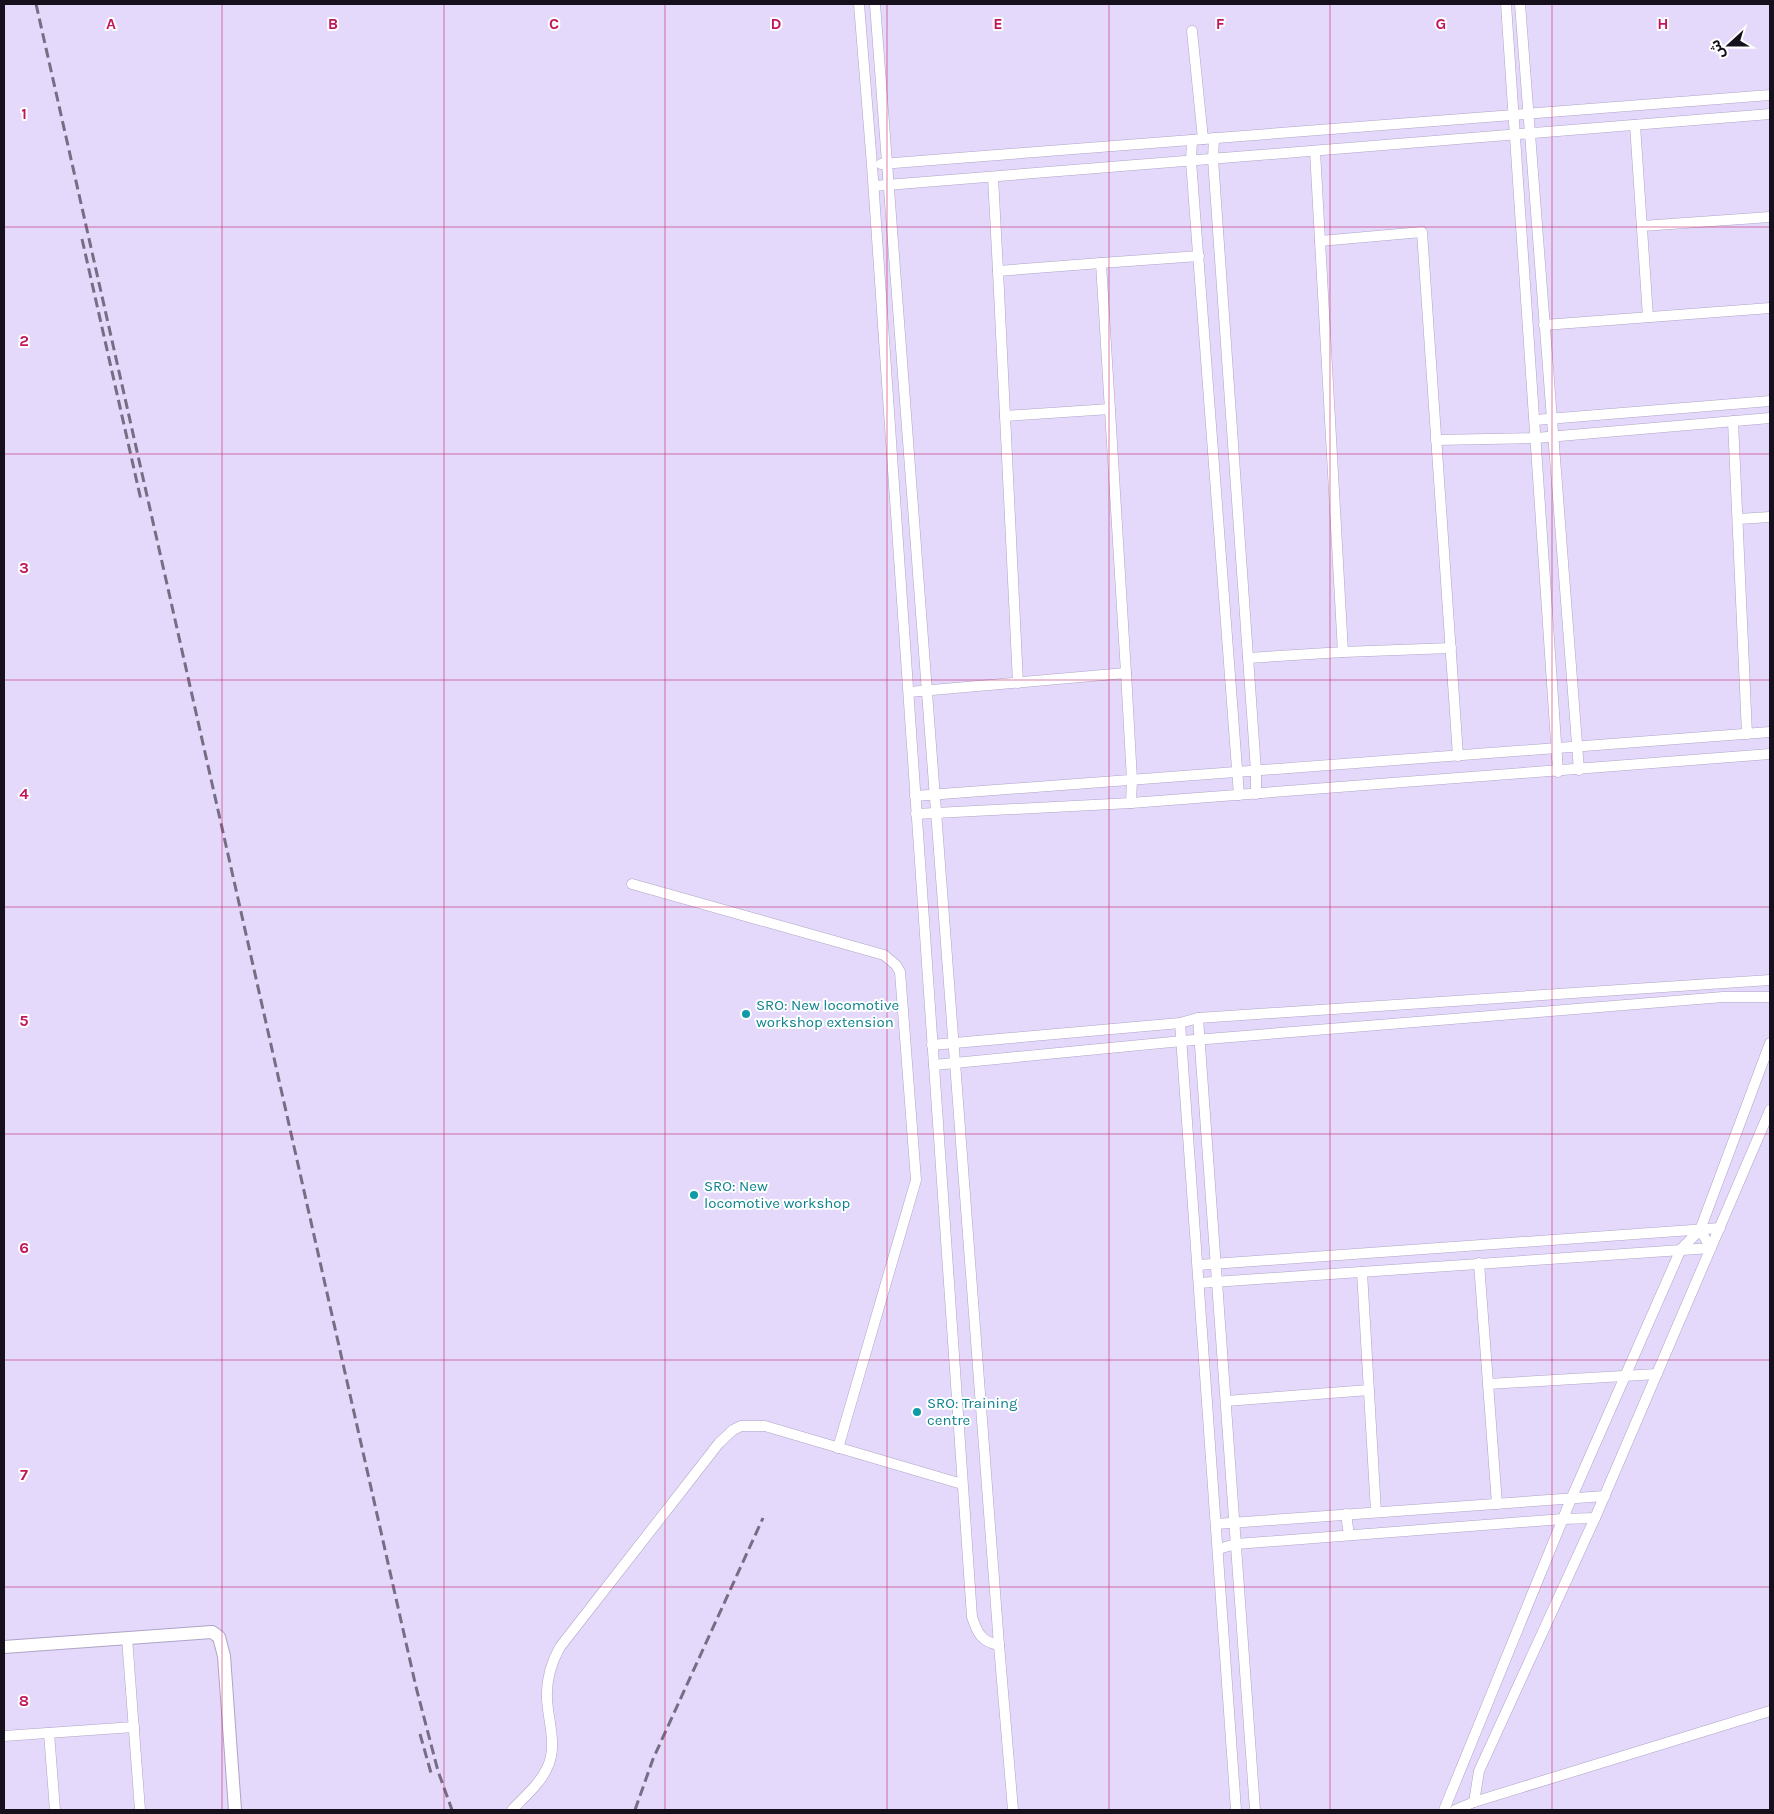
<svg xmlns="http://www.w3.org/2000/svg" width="1774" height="1814" viewBox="0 0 1774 1814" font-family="Karla,'Noto Sans Arabic',sans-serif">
<rect width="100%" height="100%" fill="#e4d9fb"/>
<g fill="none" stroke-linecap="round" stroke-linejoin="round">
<defs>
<g id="minor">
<path d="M859 4 872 165 972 1617C977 1632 981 1642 999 1645L875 4"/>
<path d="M1506 4 1558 772"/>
<path d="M1520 4 1579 770"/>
<path d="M1192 31 1203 139"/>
<path d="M1635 125 1648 317"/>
<path d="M1214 138 1213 159 1256 771V794"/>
<path d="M1192 140 1191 161 1239 795"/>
<path d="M1315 151 1320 241"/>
<path d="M881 164 1770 95"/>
<path d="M993 177 998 271 1101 263"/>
<path d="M874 186 1770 114"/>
<path d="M1642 226 1770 217"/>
<path d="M998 271 1018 683"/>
<path d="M1544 325 1770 308"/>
<path d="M1005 416 1110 409"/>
<path d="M1535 420 1770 401"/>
<path d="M1733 421 1747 734"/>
<path d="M1436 440 1536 438 1770 418"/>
<path d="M1738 519 1770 517"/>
<path d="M1343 652 1451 648"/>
<path d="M1248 658 1343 652 1320 241 1422 232 1458 756"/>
<path d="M1126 673 1101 263 1199 256"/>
<path d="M909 692 1126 673 1132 780 1131 803"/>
<path d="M915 796 1770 732"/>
<path d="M916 814 1131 803 1770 754"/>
<path d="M632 884 884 955 896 965 900 972 916 1180 838 1448"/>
<path d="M1198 1018 1255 1810"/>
<path d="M1180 1023 1236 1810"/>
<path d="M932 1045 1180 1023 1198 1018 1770 980"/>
<path d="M934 1065 1182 1041 1723 997H1770"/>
<path d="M1479 1263 1497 1504"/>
<path d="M1198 1265 1720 1228"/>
<path d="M1362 1272 1376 1512"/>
<path d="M1199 1283 1711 1248 1700 1230"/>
<path d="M1488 1384 1657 1374"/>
<path d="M1226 1401 1369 1390"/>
<path d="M1346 1514 1349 1535"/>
<path d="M1216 1524 1605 1496"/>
<path d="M1218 1549 1236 1544 1563 1519 1595 1518"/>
<path d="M127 1638 140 1810"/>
<path d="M999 1645 1013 1810"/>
<path d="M49 1733 55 1810"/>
<path d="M4 1736 134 1727"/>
<path d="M1474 1802 1479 1771 1595 1518 1770 1110"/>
<path d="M512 1810C524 1797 540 1784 547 1768 558 1747 548 1721 547 1699 546 1680 551 1663 560 1647L719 1443 733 1430 741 1426H765L962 1484"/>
<path d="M1444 1810 1571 1499 1681 1249 1700 1230 1770 1043"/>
<path d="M1455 1810 1474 1802 1770 1711"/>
</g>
<path id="tertiary" d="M4 1647 212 1632 219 1637 224 1656 235 1810"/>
</defs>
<use href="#minor" stroke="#afa4c5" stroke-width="11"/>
<use href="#tertiary" stroke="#afa4c5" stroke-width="14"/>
<use href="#minor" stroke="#fff" stroke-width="10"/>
<use href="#tertiary" stroke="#fff" stroke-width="12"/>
<g stroke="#766e84" stroke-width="3" stroke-dasharray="10 5" stroke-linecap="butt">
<path d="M36 4 416 1687 438 1771 452 1810"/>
<path d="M82 239 141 500"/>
<path d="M420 1734 431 1773"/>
<path d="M635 1810 653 1759 763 1518"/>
</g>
</g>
<path fill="none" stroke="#c2185b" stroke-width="1" stroke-opacity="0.55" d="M222 4V1810M444 4V1810M665 4V1810M887 4V1810M1109 4V1810M1330 4V1810M1552 4V1810M4 227H1770M4 454H1770M4 680H1770M4 907H1770M4 1134H1770M4 1360H1770M4 1587H1770"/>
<g fill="#0f9aa8" stroke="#fff" stroke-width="2">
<circle cx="746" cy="1014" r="5"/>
<circle cx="694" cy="1195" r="5"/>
<circle cx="917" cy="1412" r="5"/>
</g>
<g text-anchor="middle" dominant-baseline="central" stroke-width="4" stroke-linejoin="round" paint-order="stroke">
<g font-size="15" fill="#0d838f" stroke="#fff" text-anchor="start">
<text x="756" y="1005">SRO: New locomotive<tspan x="756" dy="17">workshop extension</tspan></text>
<text x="704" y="1186">SRO: New<tspan x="704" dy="17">locomotive workshop</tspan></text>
<text x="927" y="1403">SRO: Training<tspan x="927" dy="17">centre</tspan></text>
</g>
</g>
<g font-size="16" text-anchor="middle" font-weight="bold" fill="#c2185b" stroke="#fff" stroke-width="4" stroke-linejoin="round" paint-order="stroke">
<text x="111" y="29">A</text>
<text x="333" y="29">B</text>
<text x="554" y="29">C</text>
<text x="776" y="29">D</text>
<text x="998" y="29">E</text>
<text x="1220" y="29">F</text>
<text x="1441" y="29">G</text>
<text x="1663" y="29">H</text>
<text x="24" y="119">1</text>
<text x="24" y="346">2</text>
<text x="24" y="573">3</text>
<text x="24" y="799">4</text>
<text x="24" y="1026">5</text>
<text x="24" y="1253">6</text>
<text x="24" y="1480">7</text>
<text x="24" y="1706">8</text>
</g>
<rect width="1774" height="1814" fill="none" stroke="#15101c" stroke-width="10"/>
<g transform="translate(1729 45) rotate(249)" stroke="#ffffff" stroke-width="4" paint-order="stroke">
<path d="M0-4L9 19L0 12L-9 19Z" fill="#15101c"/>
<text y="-8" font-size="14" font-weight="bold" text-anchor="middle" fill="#15101c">ش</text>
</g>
</svg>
